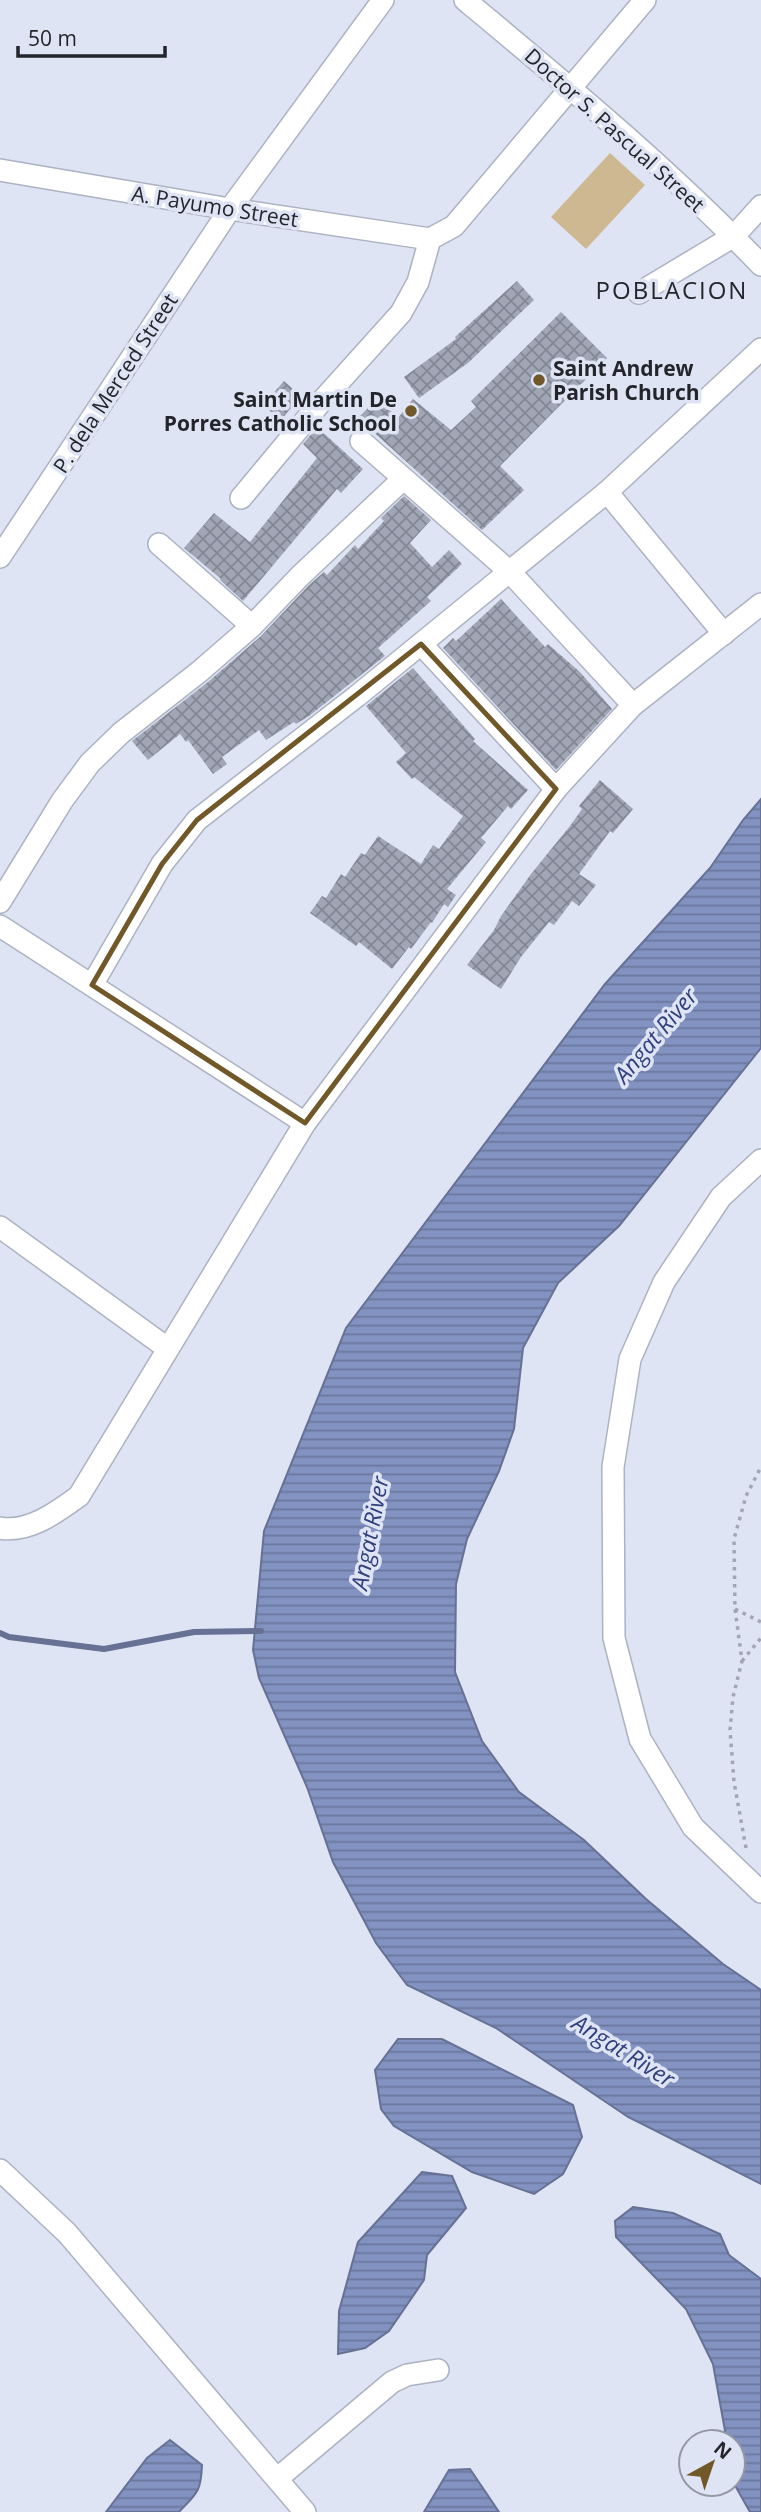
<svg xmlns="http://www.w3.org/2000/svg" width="761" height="2512" viewBox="0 0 761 2512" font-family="'Open Sans',sans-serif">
<defs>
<pattern id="water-rules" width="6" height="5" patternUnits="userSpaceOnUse" patternTransform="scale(1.75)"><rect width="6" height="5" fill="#8292c1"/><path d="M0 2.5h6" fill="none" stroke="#6a779d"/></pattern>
<pattern id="building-cross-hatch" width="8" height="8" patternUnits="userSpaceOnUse" patternTransform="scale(1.75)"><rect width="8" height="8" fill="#a0a6b5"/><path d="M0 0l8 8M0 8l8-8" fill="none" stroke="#828793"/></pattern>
</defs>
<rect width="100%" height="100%" fill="#dee4f4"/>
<path fill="#ceb892" d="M610 153 645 185 586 249 551 217Z"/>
<g fill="url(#water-rules)" stroke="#667194" stroke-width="2">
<path d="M761 799V1048L619 1226 558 1283 523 1348 514 1429 499 1471 467 1539 456 1584 455 1672 482 1741 519 1792 584 1840 646 1899 723 1964 761 1990V2184L628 2117 496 2028 407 1985 376 1943 333 1862 307 1787 259 1678 253 1650 264 1531 346 1328 605 984 710 868 743 820Z"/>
<path d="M398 2039H442L573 2105 582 2137 563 2174 534 2194 472 2172 394 2126 381 2109 375 2070Z"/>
<path d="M422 2172 452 2176 466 2208 427 2255 424 2280 389 2331 365 2348 338 2354 339 2311 358 2242Z"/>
<path d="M633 2207 673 2213 720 2234 729 2255 761 2279V2512H750L733 2482V2442H727L713 2364 686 2309 616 2237 615 2221Z"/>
<path d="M170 2440 202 2465C201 2492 197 2493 179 2512H106L147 2458Z"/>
<path d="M470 2469 499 2512H424L449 2470Z"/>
</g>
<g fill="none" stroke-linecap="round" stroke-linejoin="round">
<path stroke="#667194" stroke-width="6" d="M0 1633 9 1637 104 1649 194 1632 261 1631"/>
</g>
<g fill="url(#building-cross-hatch)">
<path d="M517 281 534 300 468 363 419 398 404 377 456 339 455 337Z"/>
<path d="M561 312 607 358 500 466 524 490 482 530 358 418 378 398 398 418 413 399 451 430 476 407 471 401Z"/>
<path d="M284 381 301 396 281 420 263 405Z"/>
<path d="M317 427 363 469 341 493 337 489 243 601 220 580 221 579 184 548 214 513 250 542 317 458 303 444Z"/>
<path d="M404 496 431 520 410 543 432 567 449 550 462 564 427 597 431 601 378 648 385 656 309 716 296 724 294 722 266 740 259 730 222 757 227 764 213 774 188 740 186 742 180 734 148 760 132 741 208 682 261 636 309 585 324 572 327 575 355 545 358 549 384 521 381 518Z"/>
<path d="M501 599 545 647 548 644 580 672 612 709 556 770 443 648 453 638 456 641Z"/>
<path d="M413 668 475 739 473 741 528 790 511 809 508 806 481 838 486 842 447 889 456 895 448 907 444 904 432 923 431 922 411 949 409 947 392 969 359 942 356 946 310 913 322 896 326 898 341 874 345 877 361 853 365 855 378 836 421 864 433 845 439 849 463 816 414 777 412 779 396 762 406 753 366 706Z"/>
<path d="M600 780 633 809 613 833 610 831 579 874 596 885 579 906 572 901 554 925 549 922 521 957 501 989 467 965 494 930 501 916 531 874 570 826 582 809 579 806Z"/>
</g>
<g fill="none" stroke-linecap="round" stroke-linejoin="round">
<defs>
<g id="minor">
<path d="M465 0C566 84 670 170 761 265"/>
<path d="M0 170 230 209 430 239"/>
<path d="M639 293 734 236 761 206"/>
<path d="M361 441 509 571 633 705"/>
<path d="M607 492 724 634"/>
<path d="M241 498 320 403 401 313 418 282 430 239 454 226 645 0"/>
<path d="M159 544 252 626"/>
<path d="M0 557 230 209 383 0"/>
<path d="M421 644 556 789"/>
<path d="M0 902 62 801 90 763 121 733 199 672 252 626 300 576 403 479"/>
<path d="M0 926 305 1123"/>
<path d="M92 985 162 864 197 820 357 696 607 492 761 349"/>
<path d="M761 1160 721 1197 664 1282 630 1359 613 1467 614 1638 640 1739 693 1827 761 1892"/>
<path d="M0 1227 167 1348"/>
<path d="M0 1528C29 1533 57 1512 79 1496L305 1123 556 789 633 705 761 604"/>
<path d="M0 2170 67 2233 305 2512"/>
<path d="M278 2478 392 2382 407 2375 438 2370"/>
</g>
</defs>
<use href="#minor" stroke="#acb2c1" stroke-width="24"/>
<g stroke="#a2a6b3" stroke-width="3.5" stroke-dasharray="3.5 5" stroke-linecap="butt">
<path d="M735 1609 761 1622"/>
<path d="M742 1661 761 1638"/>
<path d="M746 1848 734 1782 730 1730 733 1697 742 1661 735 1609 734 1539 746 1496 761 1467"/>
</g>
<use href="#minor" stroke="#fff" stroke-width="21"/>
</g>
<path fill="none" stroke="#715829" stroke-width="5" stroke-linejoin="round" d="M421 644 556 789 305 1123 92 985 162 864 197 820Z"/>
<g fill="#715829" stroke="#dee4f4" stroke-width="2.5">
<circle cx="539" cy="380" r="7"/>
<circle cx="411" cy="411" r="7"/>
</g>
<g text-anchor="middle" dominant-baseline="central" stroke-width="7" stroke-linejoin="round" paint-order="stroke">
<g font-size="21" fill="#23252b" stroke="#dee4f4">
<text transform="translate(615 130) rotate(42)">Doctor S. Pascual Street</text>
<text transform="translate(215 206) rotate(9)">A. Payumo Street</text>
<text transform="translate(115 383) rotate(-57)">P. dela Merced Street</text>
</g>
<g font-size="21" font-weight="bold" fill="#23252b" stroke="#dee4f4" text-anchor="start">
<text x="553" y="368">Saint Andrew<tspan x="553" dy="24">Parish Church</tspan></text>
<text x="397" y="399" text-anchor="end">Saint Martin De<tspan x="397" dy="24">Porres Catholic School</tspan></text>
</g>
<g font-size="23" font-style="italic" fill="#31417d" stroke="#dee4f4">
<text transform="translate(655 1035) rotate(-50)">Angat River</text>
<text transform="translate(369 1533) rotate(-79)">Angat River</text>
<text transform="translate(624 2050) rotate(32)">Angat River</text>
</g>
<g font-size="24" letter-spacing="2" fill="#23252b" stroke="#dee4f4">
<text x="672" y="289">POBLACION</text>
</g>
</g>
<g transform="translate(712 2463) rotate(40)"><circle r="33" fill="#dee4f4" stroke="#9398a4" stroke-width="2"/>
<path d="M0-5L12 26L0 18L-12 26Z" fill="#715829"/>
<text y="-10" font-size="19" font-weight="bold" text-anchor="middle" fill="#23252b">N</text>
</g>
<path d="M18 46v10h147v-10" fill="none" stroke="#23252b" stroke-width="3.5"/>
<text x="28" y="46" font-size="21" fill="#23252b" stroke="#dee4f4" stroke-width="5" paint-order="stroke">50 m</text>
</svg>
